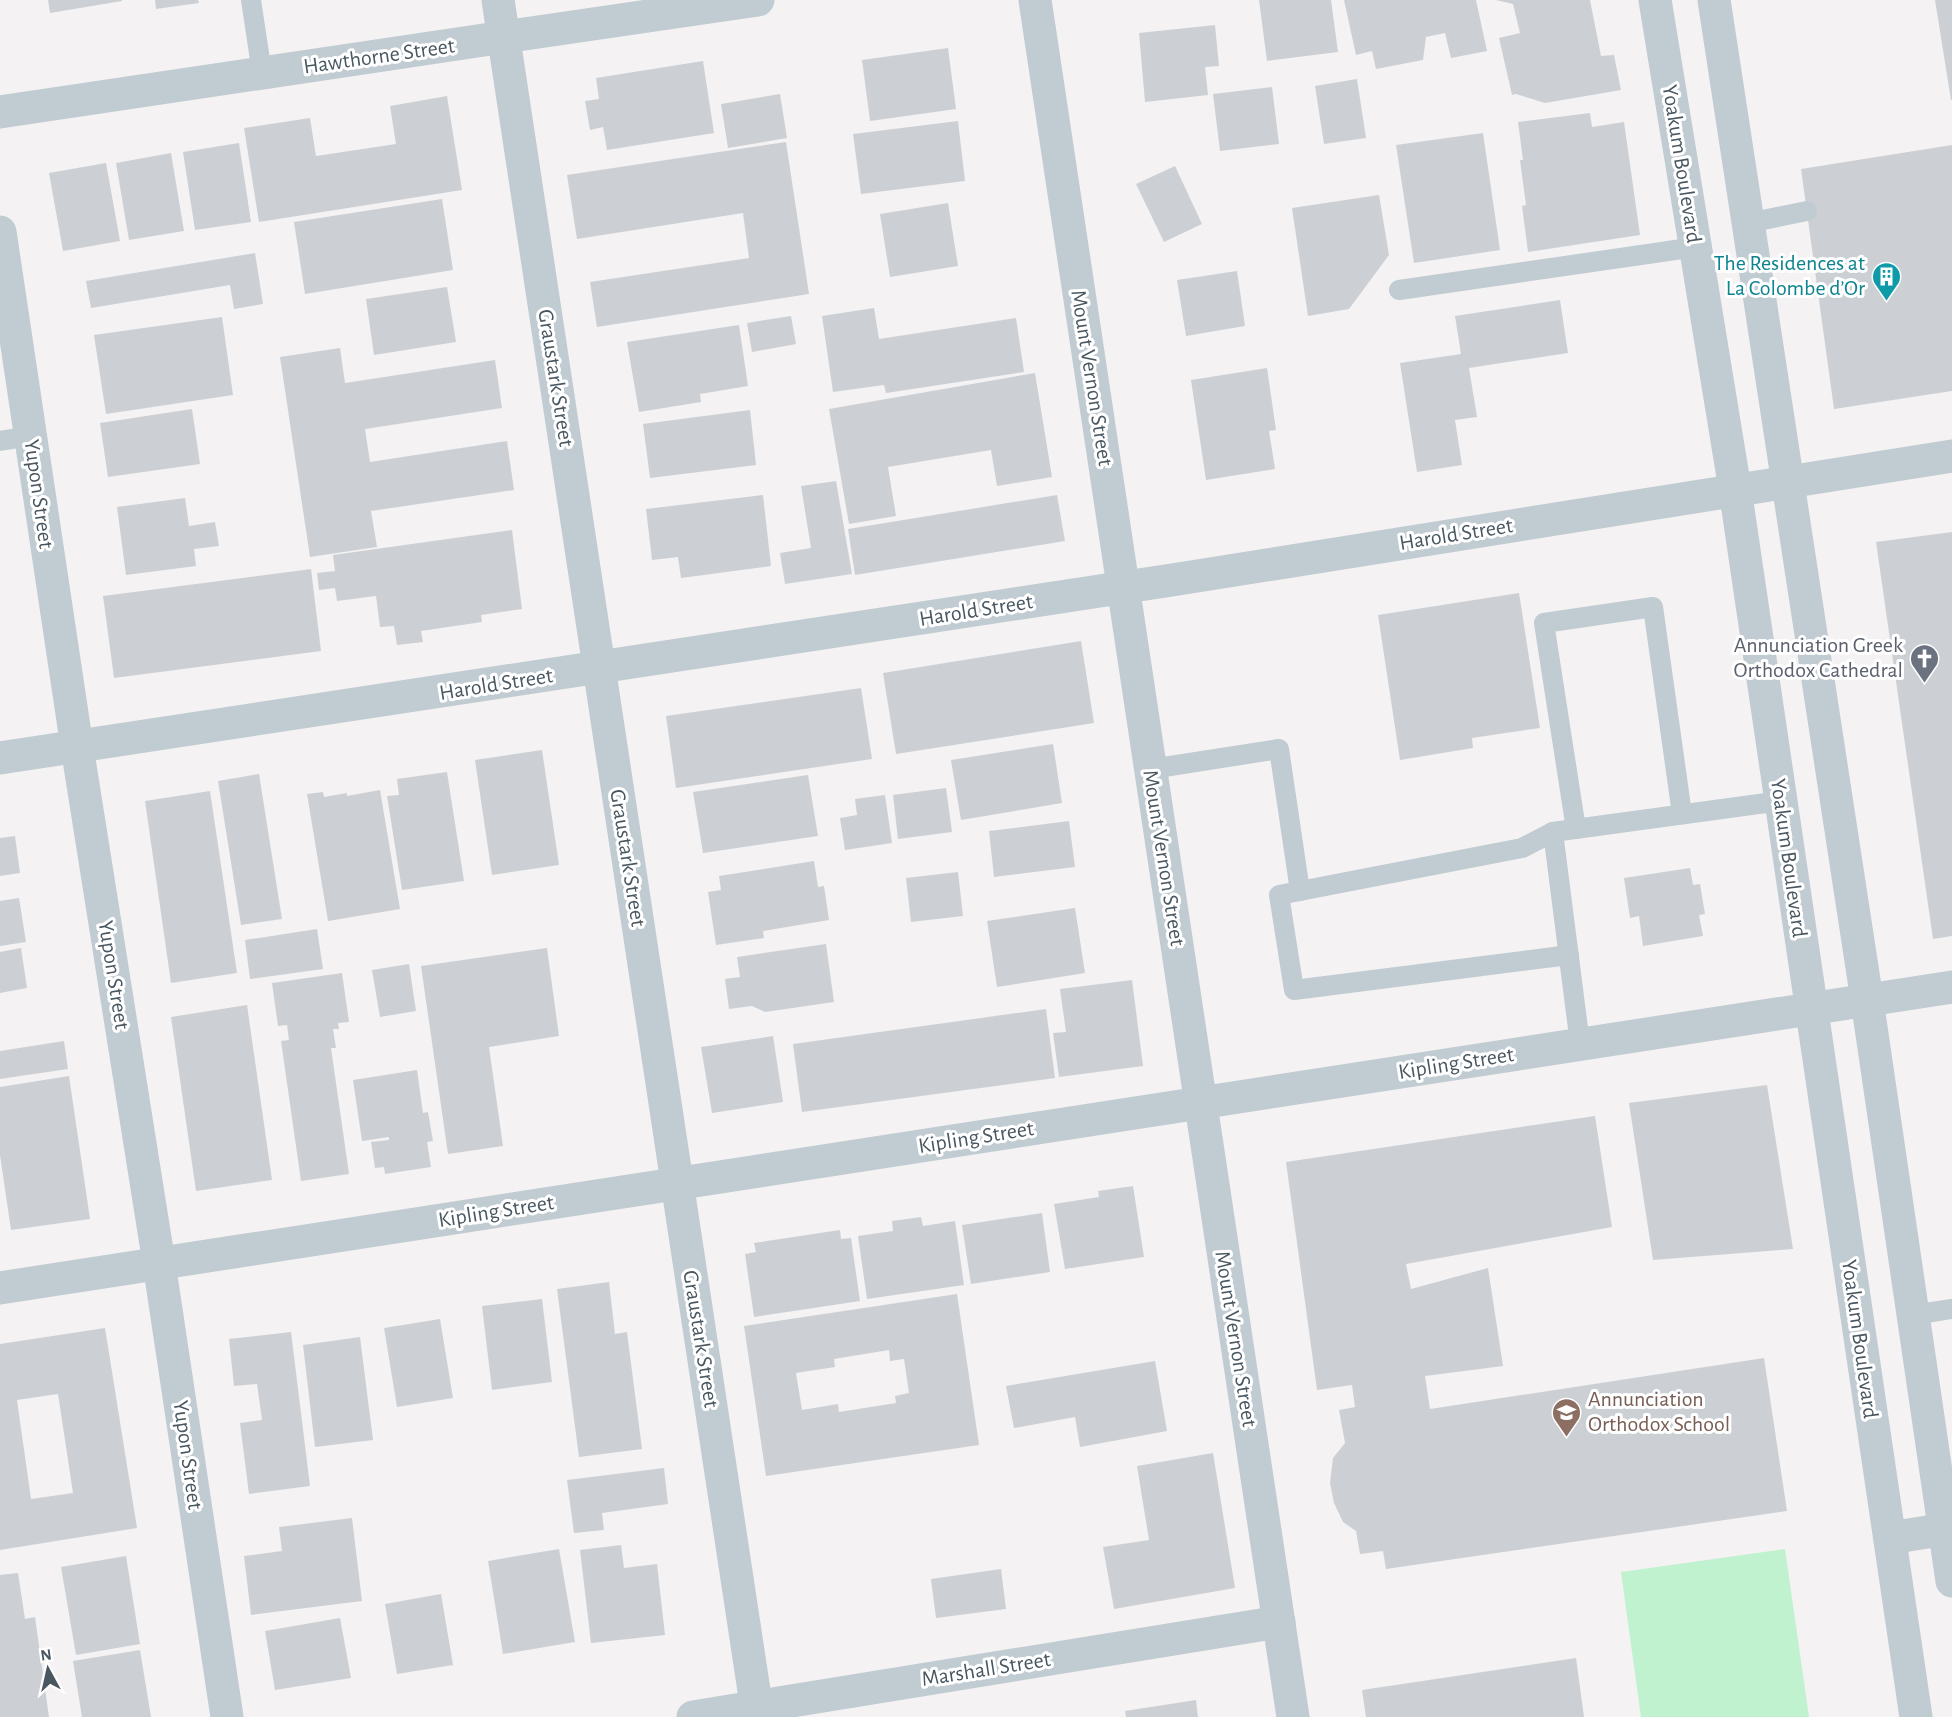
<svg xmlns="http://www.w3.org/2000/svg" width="1952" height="1717" viewBox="0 0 1952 1717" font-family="'Alegreya Sans',sans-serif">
<rect width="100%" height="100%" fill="#f4f2f2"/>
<path fill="#c0f2d0" d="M1785 1549 1809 1717H1641L1621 1572Z"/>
<g fill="#ccd0d5" fill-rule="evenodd">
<path d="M48 0H122V1L50 13Z"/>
<path d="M155 0H198L199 3 156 9Z"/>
<path d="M1259 0H1331L1338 52 1267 61Z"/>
<path d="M1344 0H1476L1487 51 1451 58 1445 33 1426 37 1423 60 1376 69 1372 51 1356 55Z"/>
<path d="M1496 0H1590L1601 56 1614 55 1621 90 1545 103 1516 94 1512 95 1499 38 1520 33 1513 4Z"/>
<path d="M1935 0H1952V100H1951Z"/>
<path d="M1215 25 1219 66 1205 67 1208 95 1145 102 1139 33Z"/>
<path d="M948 48 956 109 870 121 862 60Z"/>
<path d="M703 61 714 133 607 150 603 127 590 130 585 101 599 99 596 78Z"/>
<path d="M1357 79 1366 138 1324 144 1315 86Z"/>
<path d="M1272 87 1279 144 1220 151 1213 94Z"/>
<path d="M780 94 787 138 728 148 721 104Z"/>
<path d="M447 96 462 190 259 222 244 128 310 118 316 156 396 144 390 106Z"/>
<path d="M1590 113 1592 127 1624 122 1640 235 1528 252 1522 206 1526 205 1520 160H1523L1518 122Z"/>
<path d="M958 121 965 181 861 194 853 134Z"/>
<path d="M1483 133 1500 250 1414 263 1396 145Z"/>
<path d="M786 142 809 294 597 327 590 282 749 258 743 213 577 239 567 175Z"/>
<path d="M239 143 251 222 195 230 183 152Z"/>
<path d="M1952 145V391L1834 409 1801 169Z"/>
<path d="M171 153 184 231 129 240 116 163Z"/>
<path d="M106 163 120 241 63 251 49 173Z"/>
<path d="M1175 166 1202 224 1164 242 1136 184Z"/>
<path d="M1379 195 1389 255 1349 309 1308 316 1292 208Z"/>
<path d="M442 199 453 270 305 294 294 222Z"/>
<path d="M948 203 958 266 890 277 880 214Z"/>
<path d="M255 253 263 304 234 309 230 285 91 308 86 281Z"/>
<path d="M1237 271 1245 326 1186 336 1177 280Z"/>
<path d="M447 287 456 342 374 355 366 299Z"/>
<path d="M1560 300 1568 353 1469 368 1477 417 1455 420 1462 465 1417 472 1400 363 1461 354 1455 316Z"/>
<path d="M874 308 879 339 1016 318 1024 372 886 393 884 385 833 392 822 316Z"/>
<path d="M791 316 796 344 752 352 747 323Z"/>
<path d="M222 317 233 395 106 414 94 335Z"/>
<path d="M739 325 748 386 700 394 701 402 639 412 627 342Z"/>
<path d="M340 348 345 383 495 360 502 408 365 429 370 462 507 441 514 490 371 511 377 547 310 557 280 357Z"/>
<path d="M1267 368 1276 430 1269 431 1275 469 1206 480 1191 380Z"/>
<path d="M1035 373 1052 477 997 486 991 450 888 467 896 516 849 524 829 409Z"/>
<path d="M192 409 200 464 108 477 100 423Z"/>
<path d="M750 410 756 465 650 478 643 424Z"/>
<path d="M836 481 852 574 785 584 780 553 811 548 801 486Z"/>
<path d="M763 495 771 566 681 578 678 557 652 560 646 509Z"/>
<path d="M1057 495 1065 541 855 575 848 529Z"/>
<path d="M185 498 189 526 215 522 219 546 194 549 196 566 126 575 117 507Z"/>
<path d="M512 530 522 609 481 615 482 622 421 631 423 642 397 645 394 626 380 627 376 596 337 601 335 588 319 590 317 573 335 571 333 555Z"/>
<path d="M1952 532V936L1933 939 1876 542Z"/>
<path d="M311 569 321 651 114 678 103 596Z"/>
<path d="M1519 593 1540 728 1472 738 1473 748 1400 760 1378 615Z"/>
<path d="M1081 641 1094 723 896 754 883 673Z"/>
<path d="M861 688 872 759 676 788 666 716Z"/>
<path d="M1053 744 1062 803 961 820 951 760Z"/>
<path d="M542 750 559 865 492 875 475 760Z"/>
<path d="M447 772 464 881 402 890 387 796 399 795 397 779Z"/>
<path d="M259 774 282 919 241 925 218 781Z"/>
<path d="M808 775 818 836 703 853 693 792Z"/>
<path d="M946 788 952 832 898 839 893 795Z"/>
<path d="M380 790 400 909 328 921 307 794 323 792 324 797 347 793V796Z"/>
<path d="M210 791 237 973 171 983 145 801Z"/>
<path d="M885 795 892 843 845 850 840 818 857 815 855 799Z"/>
<path d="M1069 821 1075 867 994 877 989 831Z"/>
<path d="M15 836 20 873 0 876V838Z"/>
<path d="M814 861 818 887 824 886 829 920 763 931 764 938 716 945 708 892 721 890 719 876Z"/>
<path d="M1690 868 1693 885 1700 884 1705 914 1699 915 1703 936 1643 946 1639 916 1630 918 1624 878Z"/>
<path d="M958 872 963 916 911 922 906 878Z"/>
<path d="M19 898 26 942 0 946V901Z"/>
<path d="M1075 908 1085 973 997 987 987 921Z"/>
<path d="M317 929 323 969 250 979 245 940Z"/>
<path d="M826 944 834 1002 765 1012 752 1006 729 1009 725 979 740 977 737 957Z"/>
<path d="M21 948 27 988 0 993V952Z"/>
<path d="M547 948 559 1036 489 1047 503 1146 448 1154 421 966Z"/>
<path d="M409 964 416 1011 380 1017 372 970Z"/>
<path d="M342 973 349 1022 338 1023 339 1029H333L336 1048H331L349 1174 301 1181 281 1041 289 1040 287 1025 278 1026 272 983Z"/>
<path d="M1132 980 1143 1066 1059 1077 1053 1033 1066 1032 1060 989Z"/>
<path d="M247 1005 272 1180 196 1191 171 1017Z"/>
<path d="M1046 1009 1055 1078 802 1112 793 1044Z"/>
<path d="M773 1036 783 1102 712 1113 701 1047Z"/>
<path d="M64 1041 68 1069 0 1079V1051Z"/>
<path d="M417 1070 423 1113 428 1112 433 1141 427 1142 431 1167 385 1174 384 1167 375 1168 371 1142 389 1140V1137L362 1141 353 1080Z"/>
<path d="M69 1076 90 1219 11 1230 0 1155V1087Z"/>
<path d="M1767 1085 1793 1249 1653 1260 1629 1103Z"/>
<path d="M1595 1116 1612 1227 1406 1264 1411 1289 1488 1268 1503 1366 1425 1376 1430 1409 1764 1358 1787 1511 1386 1569 1383 1551 1360 1554 1356 1531 1343 1522 1334 1503 1330 1483 1333 1458 1345 1443 1339 1410 1355 1407 1352 1385 1317 1390 1286 1162Z"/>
<path d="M1133 1186 1144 1257 1065 1269 1054 1204 1099 1197 1098 1191Z"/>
<path d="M1042 1213 1050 1272 971 1284 962 1225Z"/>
<path d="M921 1217 923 1226 955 1221 964 1285 867 1299 858 1236 893 1231 892 1221Z"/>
<path d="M840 1230 841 1239 851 1238 860 1301 754 1317 745 1254 756 1252 754 1243Z"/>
<path d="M609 1282 615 1334 627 1332 642 1449 579 1457 557 1289Z"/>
<path d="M957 1294 979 1445 766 1476 744 1326ZM889 1350 890 1361 904 1359 909 1393 895 1396 896 1403 839 1412 838 1404 802 1410 796 1373 835 1367 834 1359Z"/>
<path d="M542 1299 552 1382 492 1390 482 1306Z"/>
<path d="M440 1319 453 1398 397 1407 384 1328Z"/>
<path d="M105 1328 137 1528 0 1550V1344ZM58 1394 73 1493 31 1499 17 1400Z"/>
<path d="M291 1332 310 1486 249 1494 240 1423 262 1420 257 1384 234 1386 229 1339Z"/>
<path d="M360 1337 373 1440 315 1447 303 1345Z"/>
<path d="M1155 1361 1167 1431 1080 1447 1075 1417 1014 1428 1006 1386Z"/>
<path d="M1213 1453 1235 1588 1114 1609 1103 1547 1149 1540 1137 1466Z"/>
<path d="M664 1468 668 1504 602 1513 604 1530 574 1533 567 1480Z"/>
<path d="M352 1518 362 1601 251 1615 244 1556 282 1551 279 1527Z"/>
<path d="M621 1545 624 1568 657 1564 665 1635 591 1643 580 1550Z"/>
<path d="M559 1549 575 1642 503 1654 488 1561Z"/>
<path d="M126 1556 140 1644 76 1655 61 1567Z"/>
<path d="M1001 1569 1006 1609 936 1618 931 1579Z"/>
<path d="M18 1573 25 1619 35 1617 49 1717H0V1575Z"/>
<path d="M441 1594 453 1665 397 1674 385 1604Z"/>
<path d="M340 1618 351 1678 275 1690 265 1631Z"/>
<path d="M140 1650 151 1717H82L73 1661Z"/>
<path d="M1576 1658 1584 1717H1366L1362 1690Z"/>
<path d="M1196 1700 1198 1717H1126L1125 1711Z"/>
</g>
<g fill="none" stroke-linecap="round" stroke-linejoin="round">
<g stroke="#c0cbd2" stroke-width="20">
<path d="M251 0 262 73"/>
<path d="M1748 223 1807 211"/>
<path d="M1399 290 1696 247"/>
<path d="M0 441 31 436"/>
<path d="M1151 769 1279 749 1300 891"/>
<path d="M1576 829 1544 623 1653 607 1682 814"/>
<path d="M1553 832 1580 1044"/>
<path d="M1569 955 1294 990 1279 895 1522 848 1553 832 1781 801"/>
<path d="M1913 1315 1952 1309"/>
</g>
<g stroke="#c0cbd2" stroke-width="33">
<path d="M1035 0 1293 1717"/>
<path d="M0 112 504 37"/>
<path d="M0 232 77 747 159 1263 227 1717"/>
<path d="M0 758 1172 580 1952 456"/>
<path d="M0 1288 1952 987"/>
<path d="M1890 1538 1952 1528"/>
<path d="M693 1717 1279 1622"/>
</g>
<g stroke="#c0cbd2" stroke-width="33">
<path d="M498 0 758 1717"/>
<path d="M1655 0 1735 489 1916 1717"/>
<path d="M1714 0 1867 1000 1952 1581"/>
<path d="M504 37 758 0"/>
</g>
</g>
<defs>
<symbol id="building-pin" viewBox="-11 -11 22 30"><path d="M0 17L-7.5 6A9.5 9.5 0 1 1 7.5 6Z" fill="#0f9aa8" stroke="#fff"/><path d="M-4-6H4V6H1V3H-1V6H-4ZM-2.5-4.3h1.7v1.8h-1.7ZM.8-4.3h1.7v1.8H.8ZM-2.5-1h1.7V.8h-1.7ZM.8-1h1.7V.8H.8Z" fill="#fff"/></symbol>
<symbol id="church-pin" viewBox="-11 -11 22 30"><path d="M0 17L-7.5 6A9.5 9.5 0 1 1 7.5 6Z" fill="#6b7280" stroke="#fff"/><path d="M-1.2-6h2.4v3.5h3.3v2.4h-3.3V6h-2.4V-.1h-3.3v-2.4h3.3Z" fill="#fff"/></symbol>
<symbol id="school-pin" viewBox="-11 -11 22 30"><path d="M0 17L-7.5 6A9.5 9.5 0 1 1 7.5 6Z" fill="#8d6e63" stroke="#fff"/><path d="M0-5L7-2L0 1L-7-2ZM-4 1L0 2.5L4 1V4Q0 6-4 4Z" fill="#fff"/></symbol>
</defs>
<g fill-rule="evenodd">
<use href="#building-pin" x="1870" y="260" width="33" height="45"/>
<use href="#church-pin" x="1908" y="642" width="33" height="45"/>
<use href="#school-pin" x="1550" y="1396" width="33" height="45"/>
</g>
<g text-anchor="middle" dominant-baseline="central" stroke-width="6" stroke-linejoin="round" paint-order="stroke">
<g font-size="22" fill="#495761" stroke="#fff">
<text transform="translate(379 56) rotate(-8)">Hawthorne Street</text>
<text transform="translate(1682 164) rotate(81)">Yoakum Boulevard</text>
<text transform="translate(556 378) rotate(81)">Graustark Street</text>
<text transform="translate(1092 378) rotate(81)">Mount Vernon Street</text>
<text transform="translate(39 494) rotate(82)">Yupon Street</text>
<text transform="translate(1456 534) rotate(-9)">Harold Street</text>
<text transform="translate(976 610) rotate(-9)">Harold Street</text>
<text transform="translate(496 684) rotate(-9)">Harold Street</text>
<text transform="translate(628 858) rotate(81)">Graustark Street</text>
<text transform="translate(1164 858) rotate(81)">Mount Vernon Street</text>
<text transform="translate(1789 858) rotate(82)">Yoakum Boulevard</text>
<text transform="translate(114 975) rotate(81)">Yupon Street</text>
<text transform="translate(1456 1063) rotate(-9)">Kipling Street</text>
<text transform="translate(976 1137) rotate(-9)">Kipling Street</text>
<text transform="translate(496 1211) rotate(-9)">Kipling Street</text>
<text transform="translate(701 1339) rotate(81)">Graustark Street</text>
<text transform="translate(1236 1339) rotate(81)">Mount Vernon Street</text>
<text transform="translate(1860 1339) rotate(82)">Yoakum Boulevard</text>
<text transform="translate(188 1455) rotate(82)">Yupon Street</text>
<text transform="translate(986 1669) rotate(-9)">Marshall Street</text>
</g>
<g font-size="22" fill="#0d838f" stroke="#fff" text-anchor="end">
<text x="1865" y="263">The Residences at<tspan x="1865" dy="25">La Colombe d’Or</tspan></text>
</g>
<g font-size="22" fill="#5b616d" stroke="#fff" text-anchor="end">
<text x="1903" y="645">Annunciation Greek<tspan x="1903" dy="25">Orthodox Cathedral</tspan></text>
</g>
<g font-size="22" fill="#785e54" stroke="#fff" text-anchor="start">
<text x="1588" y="1399">Annunciation<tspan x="1588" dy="25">Orthodox School</tspan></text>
</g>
</g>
<g transform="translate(48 1669) rotate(352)" stroke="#ffffff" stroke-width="4.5" paint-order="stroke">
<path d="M0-4.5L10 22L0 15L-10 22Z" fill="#495761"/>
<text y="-9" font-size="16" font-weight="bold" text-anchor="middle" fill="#495761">N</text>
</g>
</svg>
